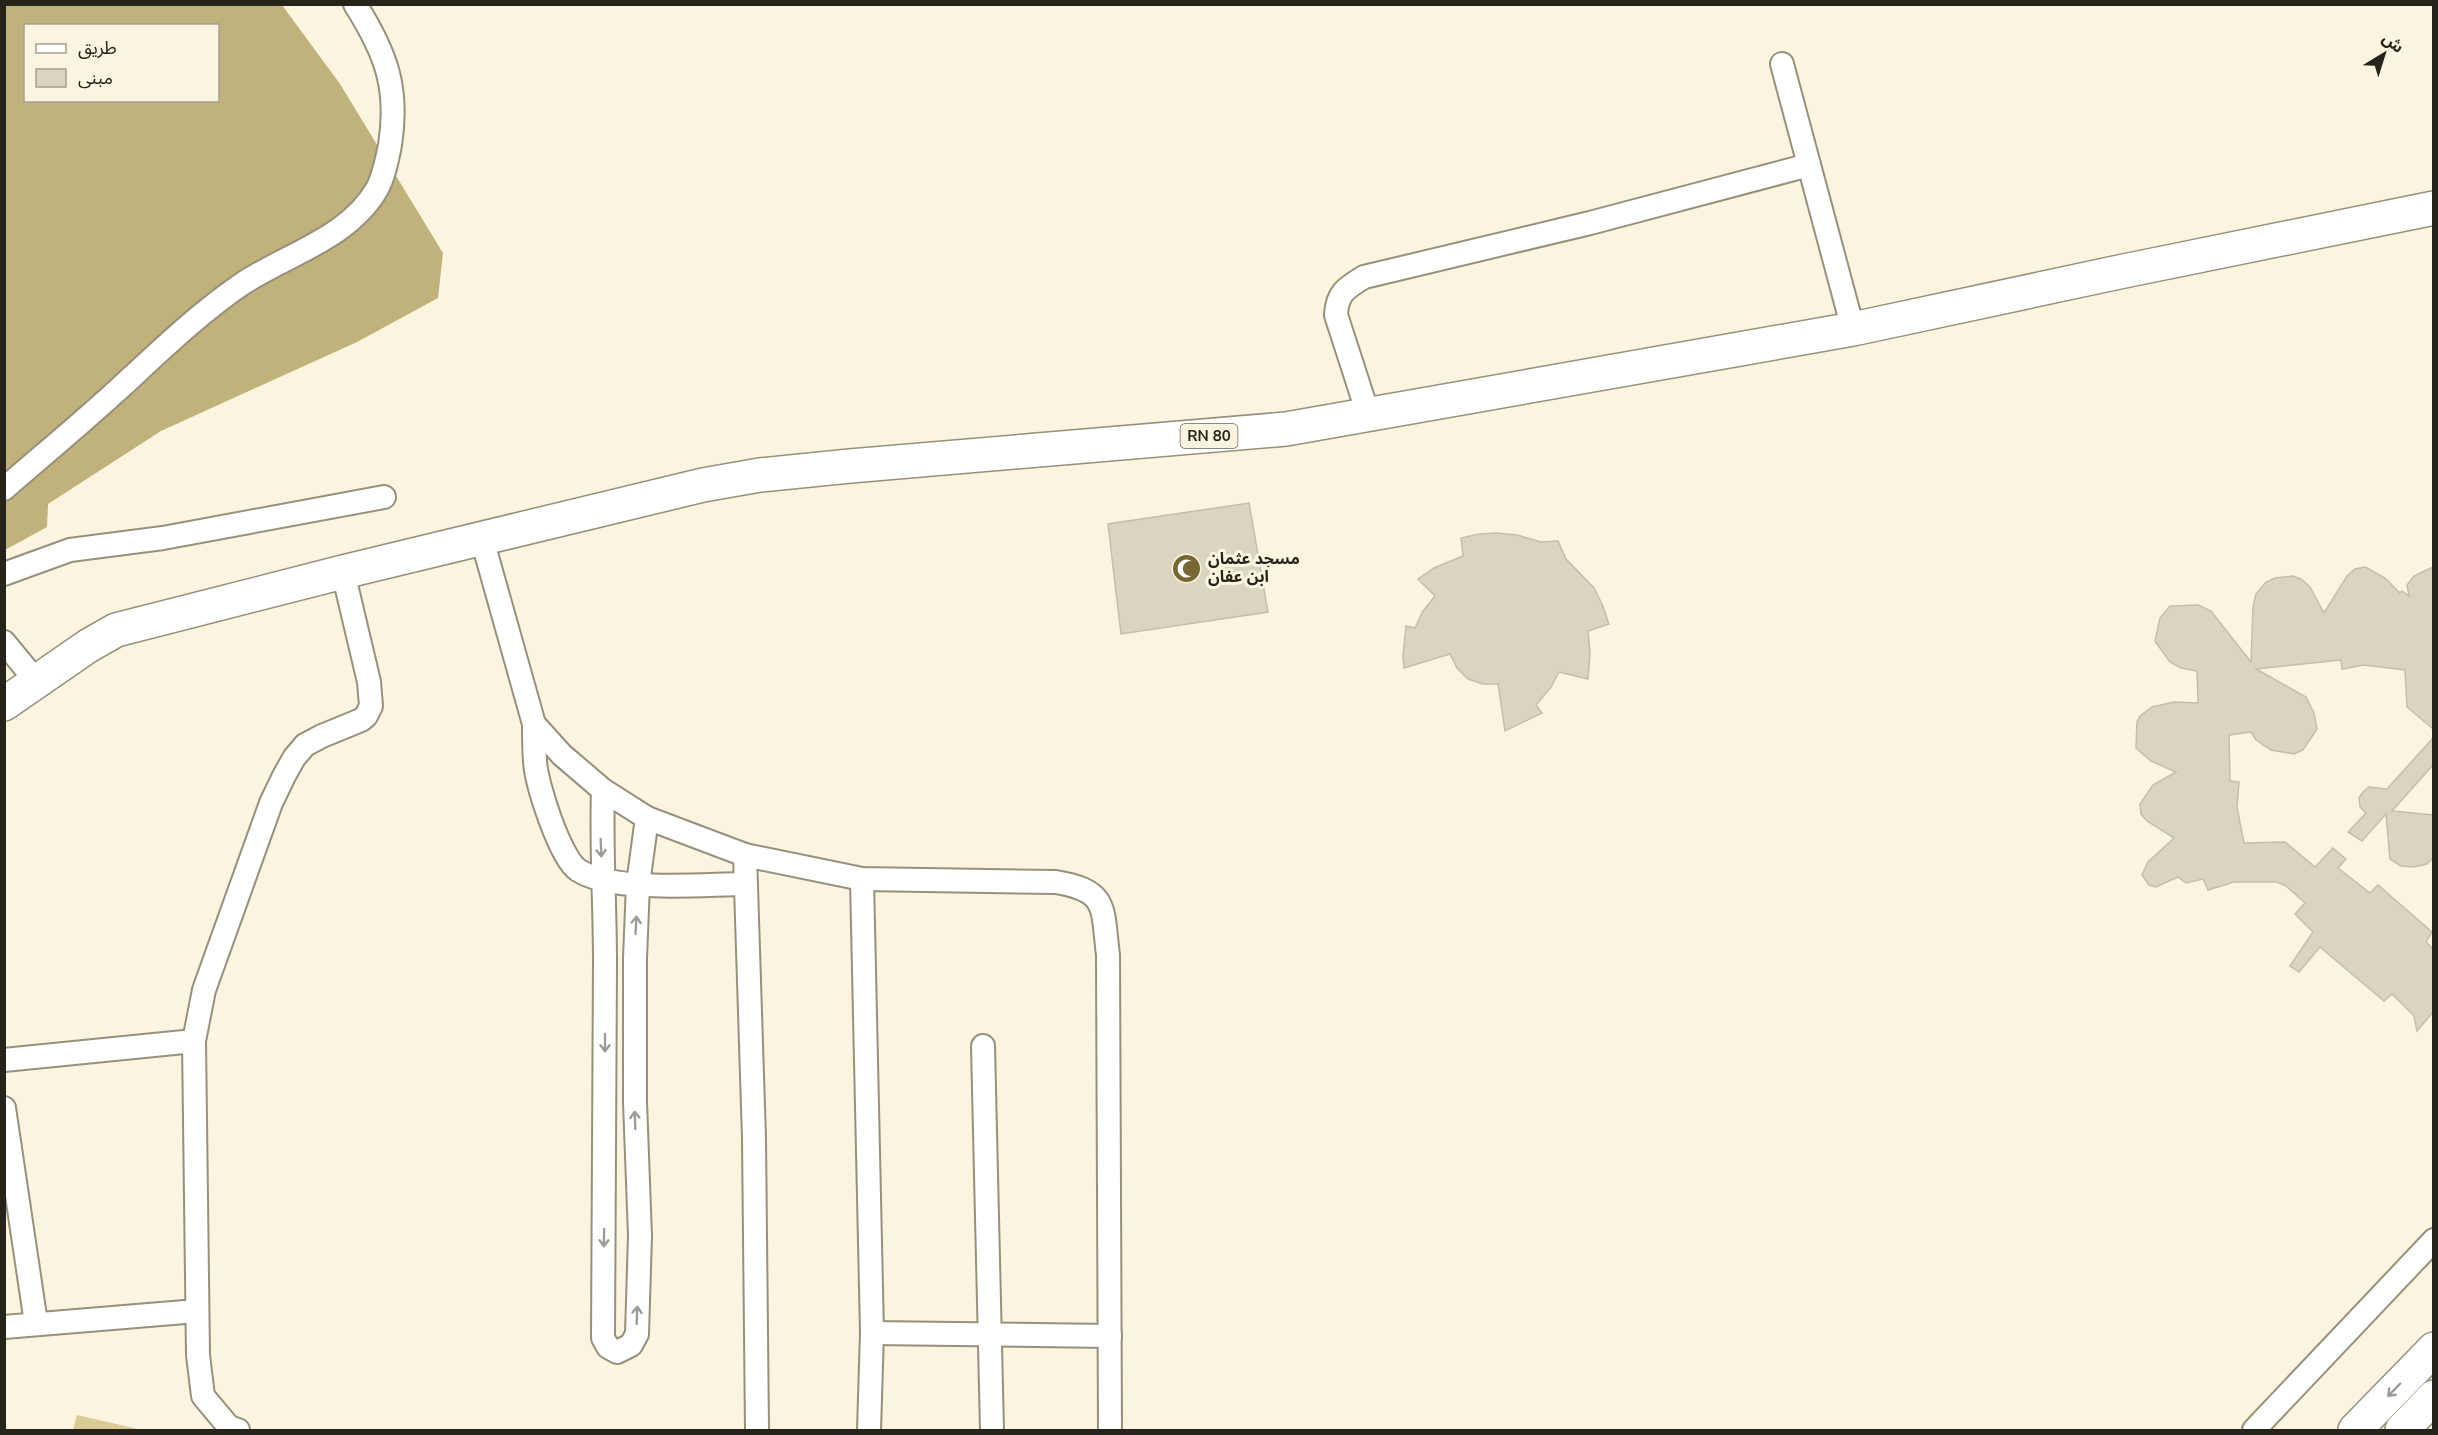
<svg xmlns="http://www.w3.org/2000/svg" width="2438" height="1435" viewBox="0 0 2438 1435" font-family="'Nunito Sans','Noto Sans Arabic',sans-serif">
<rect width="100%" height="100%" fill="#fbf5df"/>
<path fill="#daca94" d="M77 1415 142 1430H73Z"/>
<path fill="#c1b17a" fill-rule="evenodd" d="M5 5H282L340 84 443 253 438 298 357 342 161 431 48 504 47 527 5 550ZM26 26H218V100H26Z"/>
<g fill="#dbd5c0" stroke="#c4beaa" stroke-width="1.5">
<path d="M1249 503 1268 612 1121 634 1108 524Z"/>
<path d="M1496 533 1517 535 1541 542 1558 541 1566 559 1594 588 1602 604 1609 624 1588 631 1590 653 1588 679 1559 672 1551 687 1536 705 1542 713 1505 731 1498 684H1483L1468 679 1457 668 1450 654 1404 668 1403 656 1406 626 1415 628 1423 611 1435 596 1418 579 1434 568 1463 556 1461 538 1479 534Z"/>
<path d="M2365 567 2385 578 2400 593 2402 591 2409 596 2407 585 2414 576 2433 567V729L2407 707 2405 670 2364 665 2342 669 2341 660 2256 669 2306 697 2314 713 2317 729 2303 750 2294 754 2271 750 2256 740 2251 732 2229 735 2230 781 2239 782 2237 807 2244 843 2285 842 2315 867 2333 848 2346 859 2338 868 2370 893 2378 885 2432 932 2426 942 2433 949V1012L2417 1031 2414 1016 2392 994 2384 1001 2320 947 2299 972 2290 966 2313 932 2295 914 2305 903 2286 886 2277 882H2234L2208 890 2203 879 2186 883 2178 877 2156 887 2149 885 2142 875 2148 862 2174 838 2147 821 2141 814 2140 804 2153 785 2176 772 2151 761 2136 748 2137 722 2140 716 2152 707 2174 702 2198 703 2197 671 2181 668 2170 662 2155 641 2160 618 2170 606H2173L2198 605 2211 611 2251 662 2253 607 2256 594 2266 582 2275 578 2293 576 2301 579 2310 587 2324 613 2347 576 2355 569Z"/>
<path d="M2433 738V765L2392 811 2433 815V858L2427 864 2414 867 2401 866 2390 859 2386 814 2362 841 2348 832 2366 813 2360 807 2359 798 2363 792 2369 787 2387 789Z"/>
</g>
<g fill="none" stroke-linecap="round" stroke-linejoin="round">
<defs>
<g id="street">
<path d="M1782 64 1853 329"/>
<path d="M1368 414 1336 315C1337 293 1346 288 1364 277L1590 223 1809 165"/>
<path d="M4 489C43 455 83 422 121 387 159 352 198 314 242 284 287 254 348 239 377 189 384 176 387 160 390 145 399 88 386 53 355 4"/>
<path d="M482 539 534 724 562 755 603 790 647 818 745 855 862 879 1056 882C1109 891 1102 908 1108 955L1110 1430"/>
<path d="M4 574 70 550 163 538 384 497"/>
<path d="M4 642 37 682"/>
<path d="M534 724C534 736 534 749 535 761 536 783 560 858 578 870 613 893 703 884 745 884"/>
<path d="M603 790C601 848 605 905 605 963 605 1088 604 1213 603 1338L608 1347 617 1352 631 1345 637 1334 640 1236 635 1102V958L638 884 647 818"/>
<path d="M745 855 754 1138 757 1430"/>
<path d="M862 879 872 1333 869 1430"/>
<path d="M983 1046 992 1430"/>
<path d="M4 1060 194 1041"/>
<path d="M4 1108 36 1323"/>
<path d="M4 1327 197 1311"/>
<path d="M872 1333 1110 1336"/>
<path d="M238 1430 229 1427 203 1396 198 1355 194 1041 204 990 271 803 284 776 294 758 305 745 322 736 361 720 366 716 371 706 369 682 343 572"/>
<path d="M2254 1430 2434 1240"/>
</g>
<path id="primary" d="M4 704 88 646 116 630 343 572 703 485 760 475 850 466 1286 429 1853 329 2124 271 2434 208"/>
<g id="highway">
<path d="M2355 1430 2434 1349"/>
<path d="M2402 1430 2434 1397"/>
</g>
</defs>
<use href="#street" stroke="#96907c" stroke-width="26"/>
<use href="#primary" stroke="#96907c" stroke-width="36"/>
<use href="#highway" stroke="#96907c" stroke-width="36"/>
<use href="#street" stroke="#fff" stroke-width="22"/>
<use href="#primary" stroke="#fff" stroke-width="33"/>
<use href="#highway" stroke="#fff" stroke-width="33"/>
</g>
<defs><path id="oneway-shaft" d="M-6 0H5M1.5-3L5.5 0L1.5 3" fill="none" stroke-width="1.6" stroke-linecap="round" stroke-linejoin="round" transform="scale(1.5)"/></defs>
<g stroke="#9d9c98">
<use href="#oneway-shaft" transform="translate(601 848) rotate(88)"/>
<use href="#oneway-shaft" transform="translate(636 925) rotate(-87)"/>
<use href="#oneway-shaft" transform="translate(605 1043) rotate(90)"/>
<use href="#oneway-shaft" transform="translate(635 1120) rotate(-92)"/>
<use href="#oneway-shaft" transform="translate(604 1238) rotate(91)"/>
<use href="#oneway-shaft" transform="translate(637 1315) rotate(-88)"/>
<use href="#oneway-shaft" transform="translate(2394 1390) rotate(134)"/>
</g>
<defs>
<symbol id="mosque-disc" viewBox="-11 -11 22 22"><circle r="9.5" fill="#766735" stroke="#fbf5df"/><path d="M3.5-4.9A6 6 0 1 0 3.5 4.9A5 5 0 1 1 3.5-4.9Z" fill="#fff"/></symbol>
</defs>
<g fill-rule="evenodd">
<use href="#mosque-disc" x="1170" y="552" width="33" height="33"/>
</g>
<g text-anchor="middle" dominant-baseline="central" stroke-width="6" stroke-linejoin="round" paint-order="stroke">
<rect fill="#fbf5df" stroke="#666256" stroke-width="1.5" x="1180.5" y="424" width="57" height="24" rx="4.5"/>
<g font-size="15" font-weight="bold" fill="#26231b">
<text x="1209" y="436">RN 80</text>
</g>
<g font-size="16" font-weight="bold" fill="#26231b" stroke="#fbf5df" text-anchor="start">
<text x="1208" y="559">مسجد عثمان<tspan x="1208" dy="18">ابن عفان</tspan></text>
</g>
</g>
<rect width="2438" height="1435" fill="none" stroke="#26231b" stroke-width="12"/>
<rect x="24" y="24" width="195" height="78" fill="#fbf5df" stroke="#a6a191" stroke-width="1.5"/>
<rect x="36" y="44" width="30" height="9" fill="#ffffff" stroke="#a6a191" stroke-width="1.5"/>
<text x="78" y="54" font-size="18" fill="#26231b">طريق</text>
<rect x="36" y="69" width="30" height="18" fill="#dbd5c0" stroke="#a6a191" stroke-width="1.5"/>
<text x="78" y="84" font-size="18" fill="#26231b">مبنى</text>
<g transform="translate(2384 54) rotate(38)" stroke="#fbf5df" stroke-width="4.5" paint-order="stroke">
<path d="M0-4.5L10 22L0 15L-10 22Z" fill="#26231b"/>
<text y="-9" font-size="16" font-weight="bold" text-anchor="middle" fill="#26231b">ش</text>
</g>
</svg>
